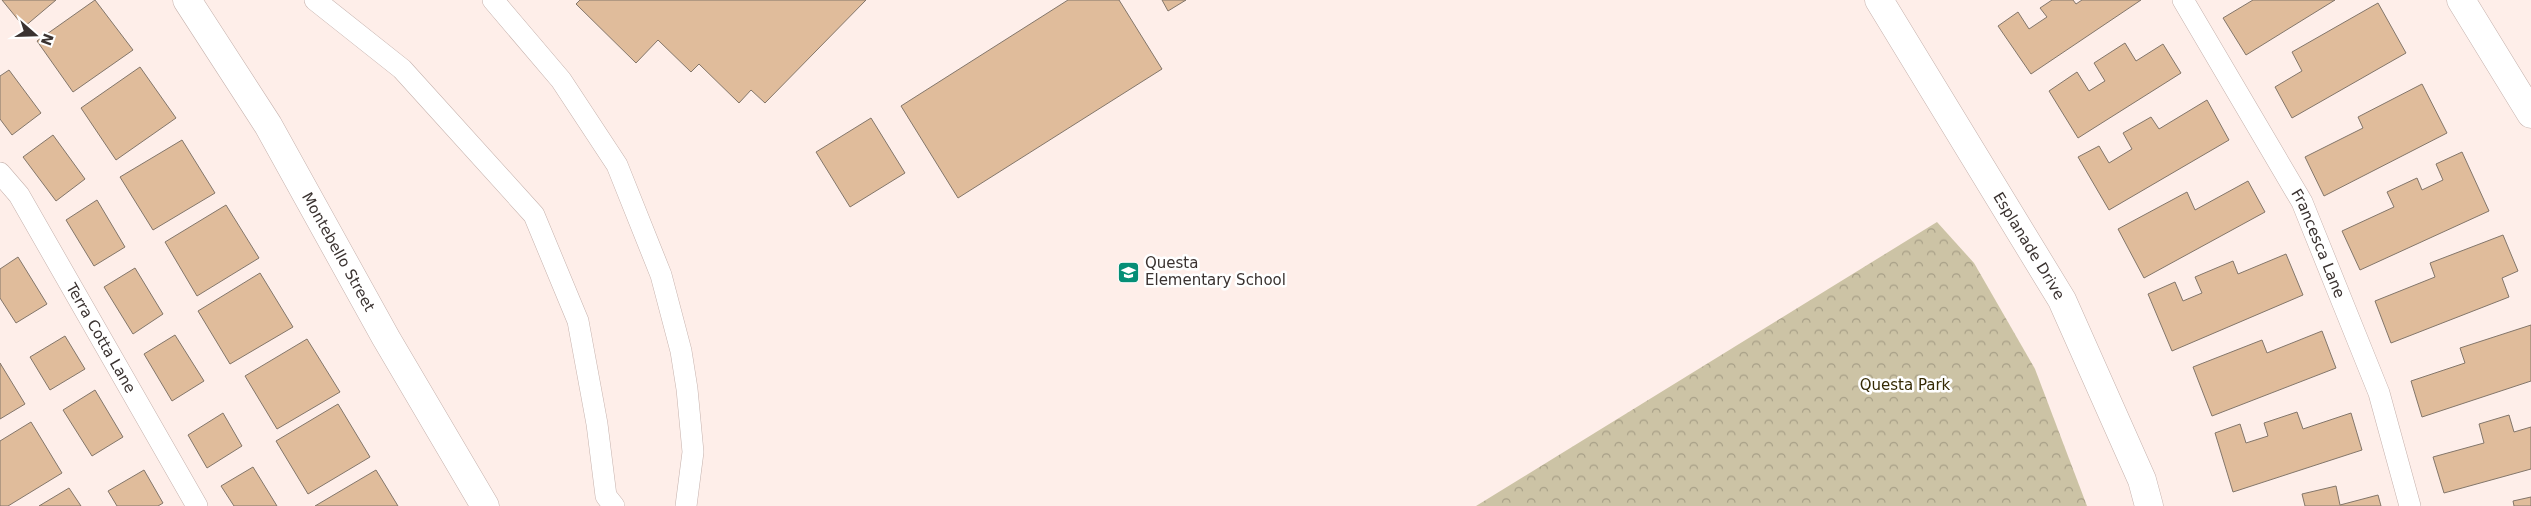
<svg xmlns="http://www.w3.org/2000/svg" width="2531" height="506" viewBox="0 0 2531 506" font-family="'DejaVu Sans',sans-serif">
<defs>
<pattern id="park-crowns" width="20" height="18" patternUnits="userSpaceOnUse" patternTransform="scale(1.25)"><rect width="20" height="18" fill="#ccc3a5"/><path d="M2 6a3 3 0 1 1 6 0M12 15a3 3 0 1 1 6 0" fill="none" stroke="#a79f87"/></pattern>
</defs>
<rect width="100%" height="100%" fill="#feeee9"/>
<path fill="url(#park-crowns)" d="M1937 222 1974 263 2035 369 2087 506H1476Z"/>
<g fill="#e0bc9b" stroke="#83766a">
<path d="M2 0H56L24 27Z"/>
<path d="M95 0 133 50 73 92 37 41Z"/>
<path d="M580 0H866L765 103 751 90 739 103 699 64 691 72 658 40 636 63 576 4Z"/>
<path d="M1068 0H1119L1162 69 958 198 901 106Z"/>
<path d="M1162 0H1186L1168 11Z"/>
<path d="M2052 0H2073L2076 4 2082 0H2141L2031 74 1998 26 2018 12 2029 29 2047 17 2040 8Z"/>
<path d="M2253 0H2335L2246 55 2223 18Z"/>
<path d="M2378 3 2406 53 2292 118 2275 87 2302 71 2292 52Z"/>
<path d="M2125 43 2136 61 2163 44 2181 73 2078 138 2049 91 2077 72 2089 91 2105 81 2094 63Z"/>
<path d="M140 67 176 118 116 160 81 108Z"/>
<path d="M9 70 41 113 12 135 0 119V76Z"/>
<path d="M2422 84 2447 133 2324 196 2305 157 2363 128 2358 117Z"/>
<path d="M2207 100 2229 140 2109 210 2078 157 2099 146 2109 163 2132 149 2123 133 2151 117 2159 129Z"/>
<path d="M871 118 905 173 850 207 816 152Z"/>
<path d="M53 135 85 179 56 201 23 157Z"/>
<path d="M182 140 215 193 153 230 120 177Z"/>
<path d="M2462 152 2489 211 2360 270 2342 231 2394 207 2387 192 2417 178 2422 190 2443 180 2436 164Z"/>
<path d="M2248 181 2265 212 2144 278 2118 229 2187 192 2195 210Z"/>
<path d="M97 200 125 247 94 266 66 220Z"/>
<path d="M226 205 259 258 197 296 165 242Z"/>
<path d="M2503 235 2518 271 2502 278 2509 297 2391 343 2375 301 2435 277 2430 263Z"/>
<path d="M2286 254 2303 295 2172 351 2148 294 2175 282 2183 301 2202 293 2195 277 2233 261 2238 274Z"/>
<path d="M18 257 47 304 16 323 0 298V269Z"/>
<path d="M135 268 163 314 133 334 104 287Z"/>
<path d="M260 273 293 327 230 364 198 311Z"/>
<path d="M2531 325V381L2422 417 2411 381 2465 363 2460 348Z"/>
<path d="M2322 331 2336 368 2212 416 2193 367 2262 340 2267 353Z"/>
<path d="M175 335 204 381 172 401 144 354Z"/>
<path d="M65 336 85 369 50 390 30 357Z"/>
<path d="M307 339 340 392 277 429 245 376Z"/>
<path d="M0 363 25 404 0 419Z"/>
<path d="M95 390 123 437 92 456 63 410Z"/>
<path d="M338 404 370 457 308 494 276 441Z"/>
<path d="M2297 412 2303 429 2351 413 2362 450 2233 492 2215 433 2240 424 2246 443 2268 436 2264 423Z"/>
<path d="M223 413 242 446 207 468 188 435Z"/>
<path d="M2509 415 2514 432 2531 427V469L2444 493 2433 457 2484 443 2479 424Z"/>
<path d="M31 422 62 473 8 506H0V441Z"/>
<path d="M253 467 277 506H234L221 486Z"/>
<path d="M144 470 163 503 158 506H117L108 491Z"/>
<path d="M376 470 398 506H315Z"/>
<path d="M2336 486 2340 505 2378 495 2381 506H2305L2302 494Z"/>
<path d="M69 488 81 506H39Z"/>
<path d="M2531 497V506H2514L2513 501Z"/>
</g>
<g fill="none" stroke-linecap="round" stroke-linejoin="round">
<defs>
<g id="lane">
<path d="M315 0 402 69 534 215 578 321 597 424 606 496 614 506"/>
<path d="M493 0 561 80 617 165 661 275 681 351 687 389 693 452 686 506"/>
<path id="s1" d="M2183 0 2302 202 2379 393 2410 506"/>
<path id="s2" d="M0 173 19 195 197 506"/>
</g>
<g id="street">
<path id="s3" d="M187 0 268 125 386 338 485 506"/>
<path id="s4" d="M1879 0 2062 300 2142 480 2149 506"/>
<path d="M2461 0 2531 114"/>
</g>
</defs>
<use href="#lane" stroke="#c5b1ac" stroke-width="22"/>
<use href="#street" stroke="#c5b1ac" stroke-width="29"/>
<use href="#lane" stroke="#fff" stroke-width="21"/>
<use href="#street" stroke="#fff" stroke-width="28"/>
</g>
<defs>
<symbol id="school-square" viewBox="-11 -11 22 22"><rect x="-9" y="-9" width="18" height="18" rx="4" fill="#058e76" stroke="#fff"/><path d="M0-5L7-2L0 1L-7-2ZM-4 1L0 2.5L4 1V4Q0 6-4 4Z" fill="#fff"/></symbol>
</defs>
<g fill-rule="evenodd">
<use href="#school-square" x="1116" y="260" width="25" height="25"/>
</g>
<g text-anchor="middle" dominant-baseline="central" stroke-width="5" stroke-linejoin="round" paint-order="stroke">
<g font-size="15" fill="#3a3230" stroke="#fff">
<text stroke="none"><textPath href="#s1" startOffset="279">Francesca Lane</textPath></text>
<text stroke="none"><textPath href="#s4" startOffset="288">Esplanade Drive</textPath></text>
<text stroke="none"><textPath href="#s3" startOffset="294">Montebello Street</textPath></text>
<text stroke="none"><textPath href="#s2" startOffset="194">Terra Cotta Lane</textPath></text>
</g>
<g font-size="15" fill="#3a3230" stroke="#fff" text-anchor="start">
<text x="1145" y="263">Questa<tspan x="1145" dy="17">Elementary School</tspan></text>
</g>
<g font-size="15" fill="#352a04" stroke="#fff">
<text x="1905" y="385">Questa Park</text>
</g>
</g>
<g transform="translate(35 35) rotate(110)" stroke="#ffffff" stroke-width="4" paint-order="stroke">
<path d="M0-4L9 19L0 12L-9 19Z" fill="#3a3230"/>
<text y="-8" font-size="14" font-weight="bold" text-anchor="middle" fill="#3a3230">N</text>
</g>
</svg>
